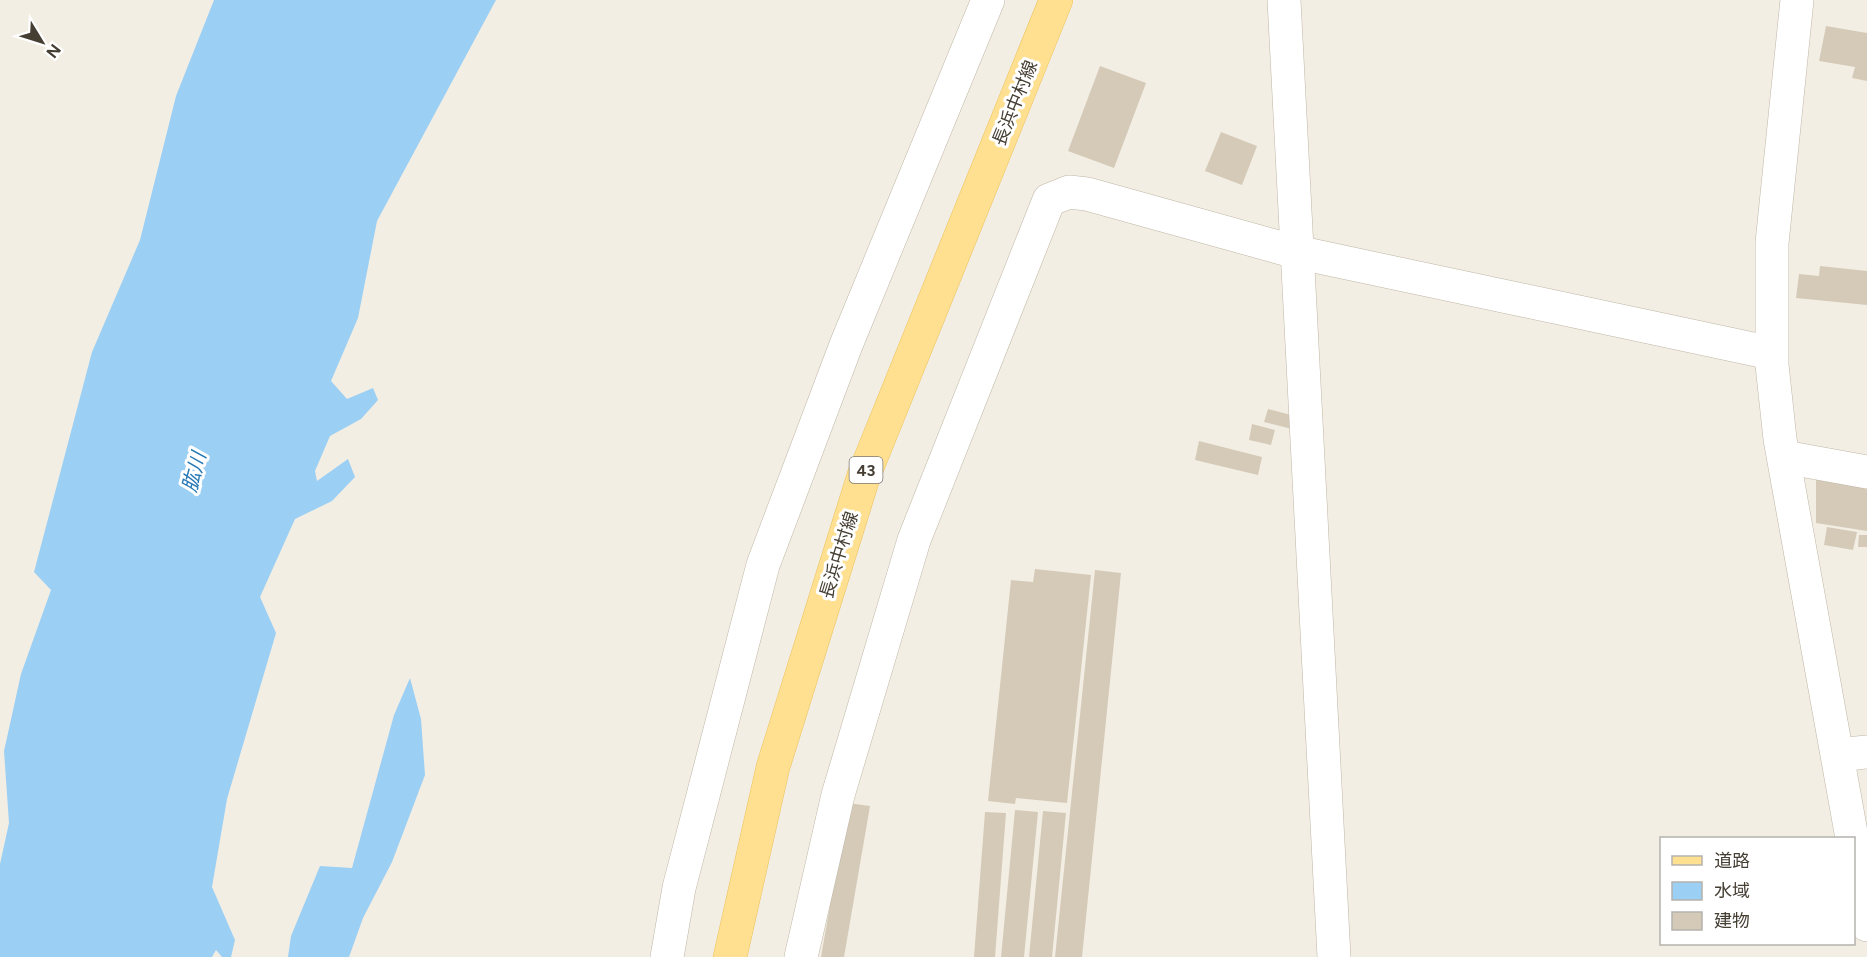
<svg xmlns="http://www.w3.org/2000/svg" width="1867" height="957" viewBox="0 0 1867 957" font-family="Figtree,'Noto Sans JP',sans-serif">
<rect width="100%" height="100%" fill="#f3eee3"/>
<g fill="#9bcff4">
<path d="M214 0H496L377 221 358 318 331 381 347 399 373 388 378 400 361 419 330 436 315 471 317 481 348 459 355 477 332 501 295 519 260 597 276 633 227 799 212 887 235 940 231 957H222L216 950 212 957H0V864L9 823 4 751 21 674 51 590 34 572 92 352 140 240 176 96Z"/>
<path d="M410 678 421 719 425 775 392 862 363 918 349 957H288L291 936 320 866 352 868 394 715Z"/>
</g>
<g fill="#d5cab8">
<path d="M1826 26 1867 33V81L1852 78 1855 67 1819 61Z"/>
<path d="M1100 66 1146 83 1114 168 1068 151Z"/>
<path d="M1221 132 1257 146 1242 185 1205 171Z"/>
<path d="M1820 266 1867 271V305L1796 298 1799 274 1819 276Z"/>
<path d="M1268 409 1295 416 1292 429 1264 422Z"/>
<path d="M1252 424 1275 430 1271 445 1249 440Z"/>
<path d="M1199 441 1262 457 1258 475 1195 460Z"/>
<path d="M1816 473 1867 482V531L1816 523Z"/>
<path d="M1827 527 1857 532 1853 550 1824 545Z"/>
<path d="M1859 535H1867V547H1858Z"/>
<path d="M1035 569 1091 575 1067 803 1016 798 1015 804 988 801 1011 580 1033 582Z"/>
<path d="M1095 570 1121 573 1082 957H1055Z"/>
<path d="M848 803 870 806 844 957H821Z"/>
<path d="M1015 810 1038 812 1024 957H1001Z"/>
<path d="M1043 811 1066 813 1052 957H1029Z"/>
<path d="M985 812 1006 813 995 957H974Z"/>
</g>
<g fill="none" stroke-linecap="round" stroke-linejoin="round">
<defs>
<g id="minor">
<path d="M1284 0 1334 957"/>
<path d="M1797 0 1772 243V365L1780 439 1852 838"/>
<path d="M1784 457 1867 472"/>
<path d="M1838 755 1867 752"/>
<path d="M1854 846 1867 925"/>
<path d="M667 957 679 888 763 565 846 345 988 0"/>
<path d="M801 957 838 795 914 540 1049 200 1069 192 1087 194 1296 252 1771 353"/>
</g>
<path id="major" d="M730 957 773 767 864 475 1056 0"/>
</defs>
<use href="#minor" stroke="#bfb6a6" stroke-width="34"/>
<use href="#major" stroke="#eac05b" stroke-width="34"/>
<use href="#minor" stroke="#fff" stroke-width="33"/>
<use href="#major" stroke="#ffe090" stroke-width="33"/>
</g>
<g text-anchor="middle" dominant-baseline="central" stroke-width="6" stroke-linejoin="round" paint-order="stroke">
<rect fill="#fff" stroke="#7d7870" stroke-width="1.5" x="849.5" y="457" width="33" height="26" rx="4.5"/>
<g font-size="16" font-weight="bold" fill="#453e33">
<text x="866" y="470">43</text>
</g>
<g font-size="18" fill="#453e33" stroke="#fff">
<text transform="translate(1015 103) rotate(-68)">長浜中村線</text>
<text transform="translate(839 555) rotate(-73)">長浜中村線</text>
</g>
<g font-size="20" font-style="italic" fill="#2779b6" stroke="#fff">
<text transform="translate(194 472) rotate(-75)">肱川</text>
</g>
</g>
<rect x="1660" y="837" width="195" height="108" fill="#ffffff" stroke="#b5b2ad" stroke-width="1.5"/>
<rect x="1672" y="856" width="30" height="9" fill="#ffe090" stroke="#b5b2ad" stroke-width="1.5"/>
<text x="1714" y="867" font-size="18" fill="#453e33">道路</text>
<rect x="1672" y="882" width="30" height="18" fill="#9bcff4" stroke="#b5b2ad" stroke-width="1.5"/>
<text x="1714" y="897" font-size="18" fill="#453e33">水域</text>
<rect x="1672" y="912" width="30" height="18" fill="#d5cab8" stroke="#b5b2ad" stroke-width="1.5"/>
<text x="1714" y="927" font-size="18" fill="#453e33">建物</text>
<g transform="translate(42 42) rotate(128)" stroke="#ffffff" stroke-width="4.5" paint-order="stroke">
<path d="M0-4.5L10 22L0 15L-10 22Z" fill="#453e33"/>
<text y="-9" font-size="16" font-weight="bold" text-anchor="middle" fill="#453e33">N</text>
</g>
</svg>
